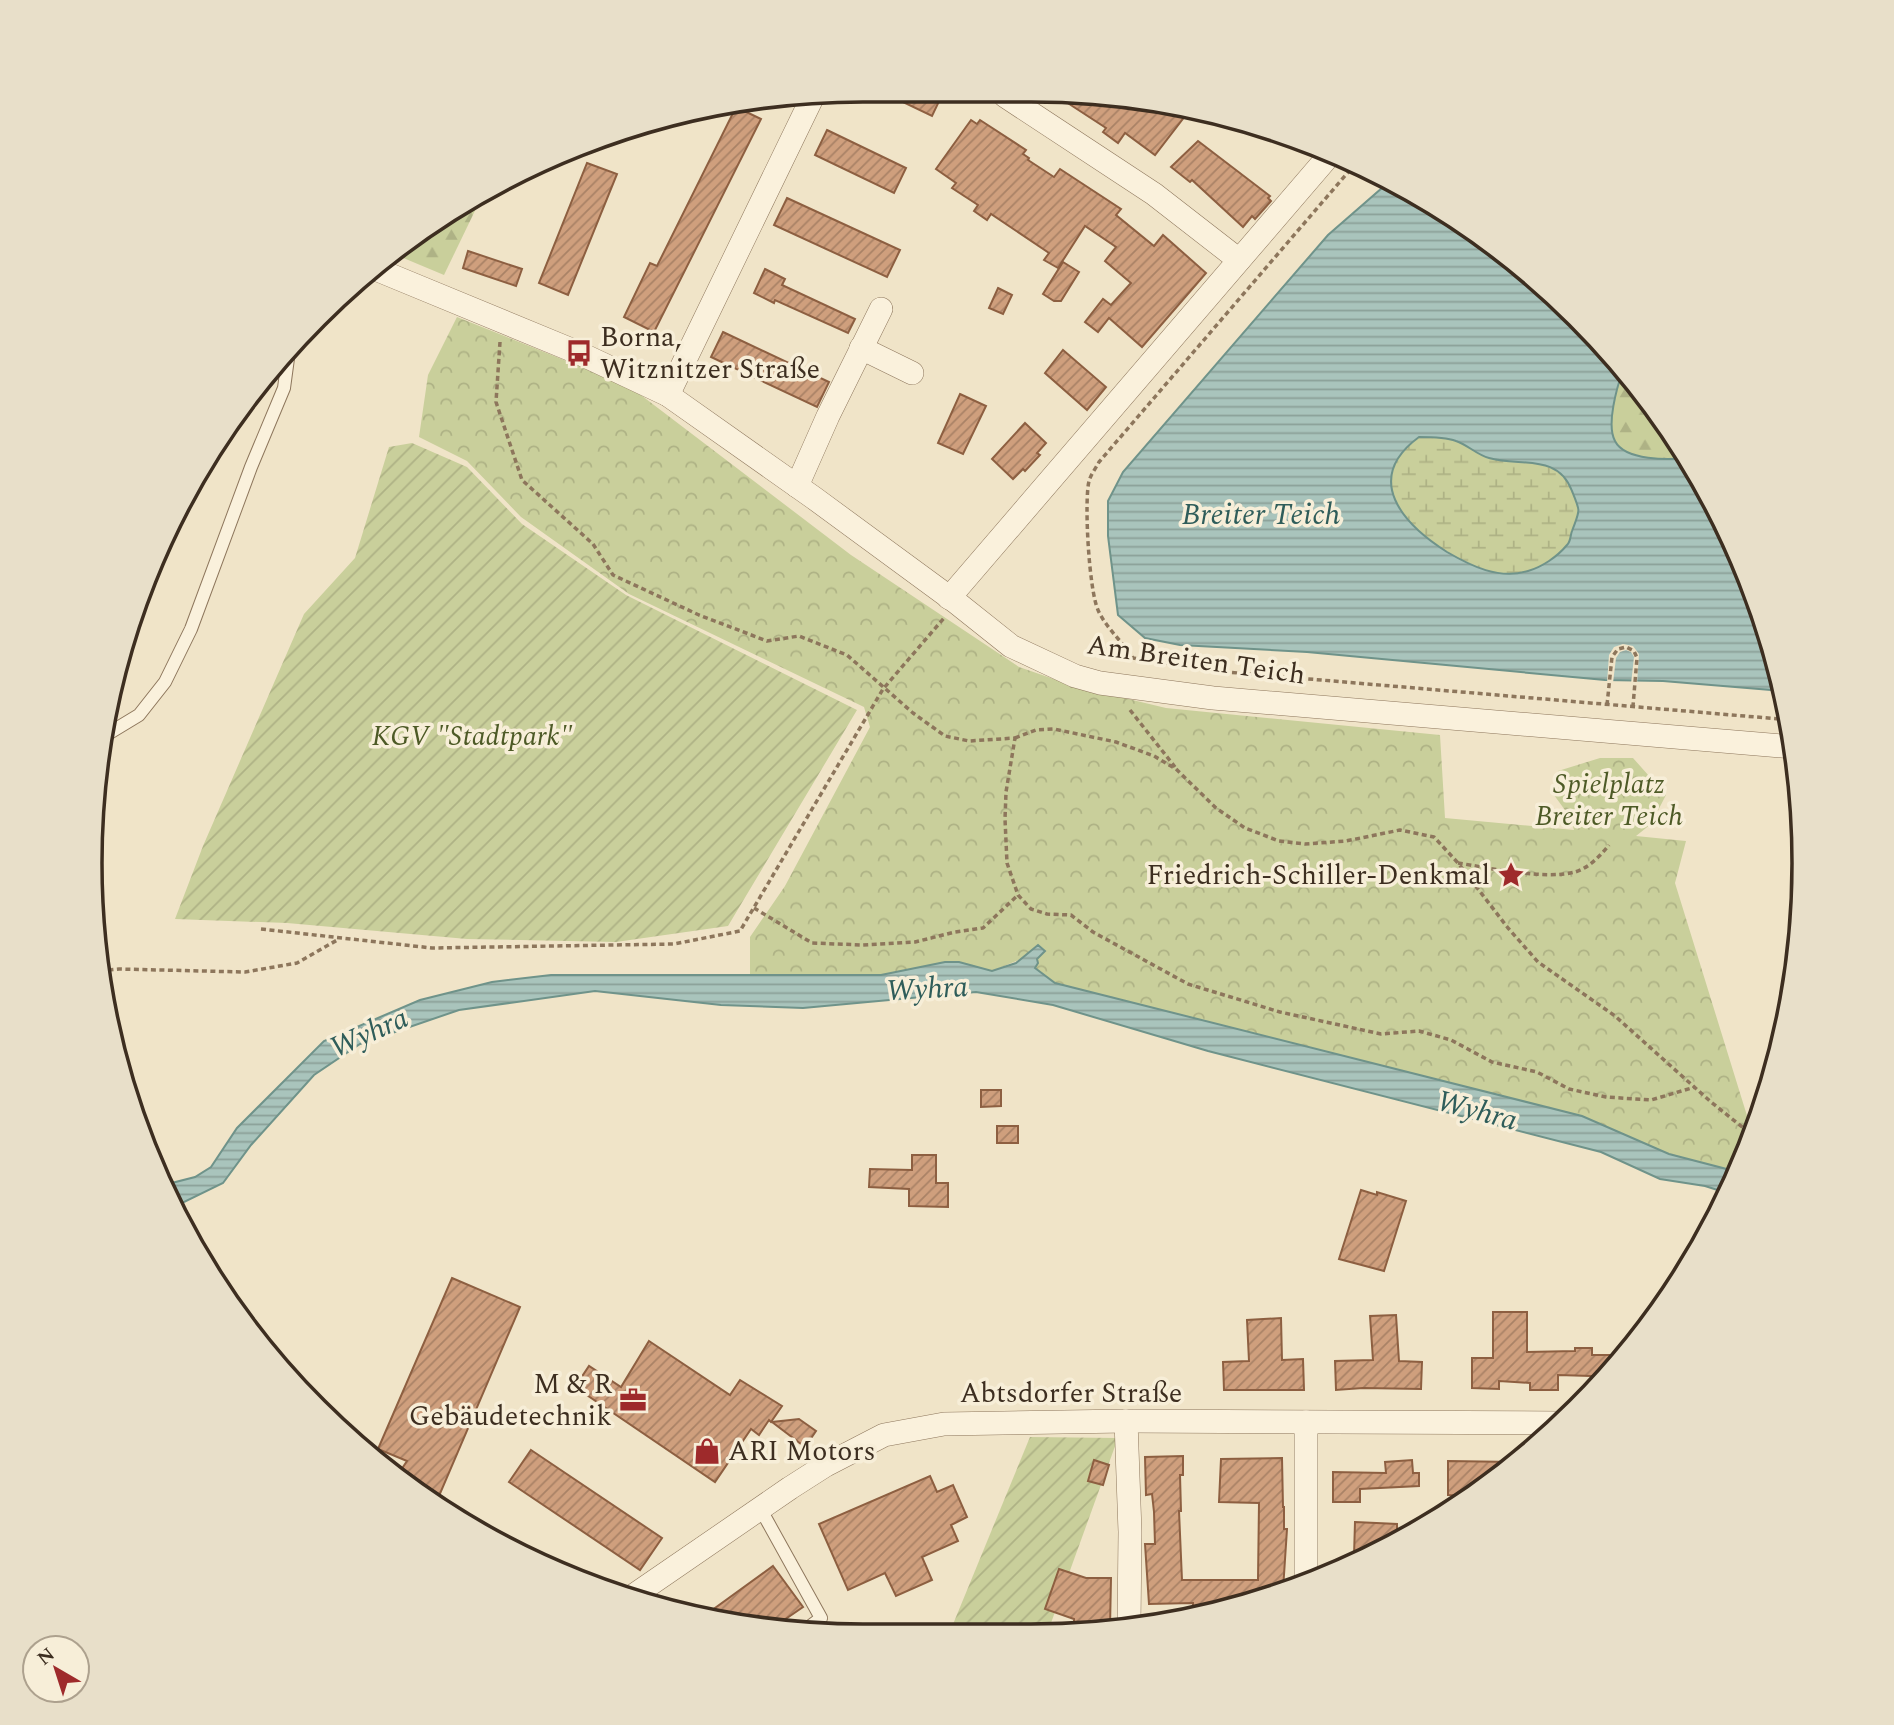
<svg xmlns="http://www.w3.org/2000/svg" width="1894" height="1725" viewBox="0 0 1894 1725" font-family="Spectral,serif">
<defs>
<pattern id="forest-firs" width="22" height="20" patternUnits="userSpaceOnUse" patternTransform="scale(1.75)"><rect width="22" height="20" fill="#c9cf9b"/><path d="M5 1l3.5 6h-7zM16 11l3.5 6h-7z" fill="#aeb285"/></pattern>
<pattern id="wetland-marsh" width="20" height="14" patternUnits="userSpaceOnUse" patternTransform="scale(1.75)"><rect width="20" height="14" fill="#c9cf9b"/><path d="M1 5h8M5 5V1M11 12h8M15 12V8" fill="none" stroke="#aeb285"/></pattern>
<pattern id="park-crowns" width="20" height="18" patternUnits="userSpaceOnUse" patternTransform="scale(1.75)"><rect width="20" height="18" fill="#c9cf9b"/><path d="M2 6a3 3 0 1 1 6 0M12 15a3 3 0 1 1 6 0" fill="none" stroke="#aeb285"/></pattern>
<pattern id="garden-furrows" width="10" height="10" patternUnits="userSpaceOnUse" patternTransform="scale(1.75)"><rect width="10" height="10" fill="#c9cf9b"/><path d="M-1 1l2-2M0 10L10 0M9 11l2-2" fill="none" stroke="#aeb285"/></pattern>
<pattern id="water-rules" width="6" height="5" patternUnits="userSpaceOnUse" patternTransform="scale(1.75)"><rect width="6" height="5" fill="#a9c4bc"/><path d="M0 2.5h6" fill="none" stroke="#8ba098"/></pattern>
<pattern id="building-hatch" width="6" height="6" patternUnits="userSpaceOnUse" patternTransform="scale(1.75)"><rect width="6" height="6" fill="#cf9f7d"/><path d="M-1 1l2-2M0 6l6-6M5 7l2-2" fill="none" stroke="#a98266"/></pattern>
</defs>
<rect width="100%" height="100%" fill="#f0e4c8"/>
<g fill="url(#forest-firs)">
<path d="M484 192 444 275 389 252 391 249Z"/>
<path d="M1623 370 1674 433 1688 458C1669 460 1625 461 1615 441 1606 425 1617 387 1623 370Z"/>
</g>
<path fill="url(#wetland-marsh)" d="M1419 437C1431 437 1445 437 1456 441 1468 445 1477 455 1489 458 1520 467 1558 453 1572 491 1581 513 1580 509 1572 531 1571 534 1571 538 1570 541 1565 553 1540 568 1528 571 1499 580 1471 566 1447 552 1403 524 1362 479 1419 437Z"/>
<path fill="url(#park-crowns)" d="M457 317 629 386 851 555 1019 667 1074 686 1166 708 1440 735 1445 818 1574 830 1570 817 1554 795 1558 771 1600 758H1633L1666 795 1651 824 1636 836 1686 841 1675 883 1753 1135 1746 1158 1738 1172 1669 1154 1582 1116 1055 983 1035 968 1026 957 992 971 959 962H945L881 975H750V937L785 886 870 727 864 707 629 594 521 517 467 461 419 437 428 375Z"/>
<g fill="url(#garden-furrows)">
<path d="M412 443 467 467 522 524 626 595 857 710 728 926 616 942 467 939 287 923 175 919 203 846 304 614 355 558 389 447Z"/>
<path d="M1030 1437 1118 1438 1047 1634H949Z"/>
</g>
<g fill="url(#water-rules)" stroke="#6f938a" stroke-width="2" fill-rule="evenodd">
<path d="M1390 181 1461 220 1579 316 1623 370C1617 387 1606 425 1615 441 1625 461 1669 460 1688 458L1746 566 1784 691 1663 681 1605 680 1307 652 1180 645 1145 638 1118 615 1108 536V501L1123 472 1328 235ZM1419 437C1431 437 1445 437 1456 441 1468 445 1477 455 1489 458 1520 467 1558 453 1572 491 1581 513 1580 509 1572 531 1570 536 1571 541 1567 545 1557 557 1542 567 1528 571 1499 580 1471 566 1447 552 1403 524 1362 479 1419 437Z"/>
<path d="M1038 945 1045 951 1037 959 1038 963 1035 968 1055 983 1582 1116 1669 1154 1738 1172 1727 1193 1705 1186 1660 1179 1601 1152 1208 1051 1053 1005 976 992 803 1008 721 1005 595 991 459 1010 360 1044 314 1075 251 1145 223 1183 176 1206 164 1185 195 1177 211 1167 237 1128 324 1041 420 1000 492 982 551 975H881L945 962H959L992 971 1016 963Z"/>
</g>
<path fill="#f0e4c8" d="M1623 644 1633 646 1639 654 1637 684H1631L1634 657 1631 652 1626 650 1620 652 1616 658 1613 683H1607L1609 655 1614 647Z"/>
<g fill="url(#building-hatch)" stroke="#8d5f41" stroke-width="2">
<path d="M878 90 912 92 943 93 932 116Z"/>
<path d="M1060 98 1183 104 1192 107 1155 155 1125 133 1118 143 1103 132 1106 128Z"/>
<path d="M736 107 761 119 654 332 624 317 650 263 657 266Z"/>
<path d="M971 120 977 124 980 120 1026 150 1023 154 1029 158 1028 160 1054 177 1060 169 1121 209 1116 215 1154 246 1163 235 1206 273 1142 347 1109 318 1098 332 1085 322 1103 299 1111 305 1131 283 1105 261 1116 247 1085 226 1058 268 1044 260 1049 253 991 214 987 220 974 211 978 205 952 188 956 183 936 169Z"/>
<path d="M827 130 906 168 894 193 815 155Z"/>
<path d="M1198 141 1270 196 1268 198 1271 201 1255 219 1252 216 1243 227 1192 180 1190 182 1171 167Z"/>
<path d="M587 163 617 174 568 295 539 283Z"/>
<path d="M787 198 900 250 887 277 774 225Z"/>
<path d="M468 251 522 269 516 286 463 268Z"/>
<path d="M1063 262 1079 272 1061 301H1054L1043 294Z"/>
<path d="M765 269 785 279 782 285 855 319 848 333 775 300 774 303 754 293Z"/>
<path d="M998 288 1012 295 1003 314 989 308Z"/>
<path d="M723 332 829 382 817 407 711 357Z"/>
<path d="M1063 350 1106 387 1087 410 1045 373Z"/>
<path d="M960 394 986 406 963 454 938 443Z"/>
<path d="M1025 423 1046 443 1037 453 1040 455 1025 471 1023 469 1013 479 992 459Z"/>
<path d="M981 1090H1001V1106L981 1107Z"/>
<rect x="997" y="1126" width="21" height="17"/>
<path d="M912 1155H936V1183H948V1207L909 1206V1189L869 1187 870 1169 912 1170Z"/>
<path d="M1361 1190 1377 1195V1192L1406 1201 1384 1271 1339 1259Z"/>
<path d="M452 1278 520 1307 436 1503 397 1476 407 1461 378 1449Z"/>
<path d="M1493 1312H1527V1352L1575 1351V1348H1592V1355H1623L1591 1394V1376L1558 1375V1390H1530V1383L1499 1381V1389L1472 1388V1358H1493Z"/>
<path d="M1396 1315 1399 1361 1422 1362 1421 1389 1363 1388 1336 1390 1335 1361 1373 1360 1370 1316Z"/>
<path d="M1281 1318 1282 1360 1303 1359 1304 1390H1224L1223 1362 1249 1361 1247 1320Z"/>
<path d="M649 1341 730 1395 740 1380 782 1406 771 1422 769 1420 759 1435 751 1429 715 1482 575 1387 589 1366 621 1387Z"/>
<path d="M799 1419 816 1431 805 1447 772 1422Z"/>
<path d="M531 1450 662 1538 640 1570 509 1482Z"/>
<path d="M1183 1456V1475H1180L1181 1511H1179L1182 1580H1258L1259 1503 1219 1502 1221 1459 1282 1458 1283 1507H1284V1529H1287L1283 1590 1246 1602H1211V1612L1193 1618V1603L1149 1604 1145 1544H1155L1154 1512 1152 1494 1146 1495 1145 1457Z"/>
<path d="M1094 1460 1109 1465 1103 1485 1088 1481Z"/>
<path d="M1412 1460 1413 1473H1419V1486L1360 1489V1502H1333V1472L1386 1473 1385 1462Z"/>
<path d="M1448 1461 1514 1462 1473 1496 1448 1495Z"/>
<path d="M930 1476 937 1492 953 1485 967 1517 951 1525 958 1541 922 1557 932 1580 896 1596 885 1573 848 1590 819 1524Z"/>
<path d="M1355 1522 1397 1524V1540L1366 1556H1354Z"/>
<path d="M773 1566 803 1607 771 1629 704 1616Z"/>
<path d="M1059 1569 1086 1578H1111L1110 1628 1074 1632V1619L1045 1609Z"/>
</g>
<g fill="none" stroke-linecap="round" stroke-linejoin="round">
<defs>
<g id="service">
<path d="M106 735 139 715 165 682 191 629 251 467 284 388 289 351"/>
<path d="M760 1508 821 1618 805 1630"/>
</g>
<g id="minor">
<path d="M1005 96 1154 194 1239 260"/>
<path d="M373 268 579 353 668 395 814 498 957 603 1011 646 1075 676 1100 683 1213 698 1793 747"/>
<path d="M861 348 912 373"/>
<path d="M668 395 814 94"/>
<path d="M797 486 828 416 881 309"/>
<path d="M949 598 1333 151"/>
<path d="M1126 1421 1130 1532 1129 1626"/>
<path d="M1306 1422V1583"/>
<path d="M630 1598 790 1488 826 1465 884 1435 944 1424 1126 1421 1561 1423"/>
</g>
</defs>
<use href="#service" stroke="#8d765c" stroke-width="14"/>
<use href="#minor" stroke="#8d765c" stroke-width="24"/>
<g stroke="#8d765c" stroke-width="3.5" stroke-dasharray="5 3.5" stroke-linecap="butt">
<path d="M1356 163 1099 462C1096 468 1091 474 1089 481 1084 502 1089 590 1098 610 1106 628 1122 641 1133 658L1215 671 1791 720"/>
<path d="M500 342 496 402 522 480 593 544 613 575 699 615 767 641 799 636 847 655 913 713 945 736 969 741 1015 738 1006 792 1005 819 1007 863 1018 895 1031 909 1047 914 1071 915 1093 932 1188 984 1280 1012 1381 1034 1419 1031 1451 1040 1492 1062 1537 1072 1569 1089 1606 1097 1651 1100 1695 1087"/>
<path d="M1607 705 1612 657 1618 649 1626 647 1634 651 1637 658 1633 706"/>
<path d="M1130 710 1175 767"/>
<path d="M1015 738 1036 730 1054 729 1116 742 1154 756 1176 769 1216 808 1245 828 1279 841 1305 844 1346 841 1400 830 1434 837 1458 863 1508 928 1538 962 1615 1016 1711 1102 1746 1130 1753 1134"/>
<path d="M1458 863C1489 868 1545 880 1575 872 1589 868 1600 856 1609 845"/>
<path d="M754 908 812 943 862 945 915 942 955 932 983 928 1018 895"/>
<path d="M261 929 432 948 674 944 740 931 883 689 944 618"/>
<path d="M100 971 119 969 245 972 297 963 339 939"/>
</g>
<use href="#service" stroke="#faf1dc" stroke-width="12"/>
<use href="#minor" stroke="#faf1dc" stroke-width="23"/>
</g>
<defs>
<symbol id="bus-bare" viewBox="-9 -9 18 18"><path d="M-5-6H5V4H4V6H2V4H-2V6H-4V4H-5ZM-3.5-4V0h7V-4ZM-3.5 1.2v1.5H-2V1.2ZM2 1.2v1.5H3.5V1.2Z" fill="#9e2a2b" stroke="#f7eed8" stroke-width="2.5" paint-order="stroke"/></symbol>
<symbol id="sight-bare" viewBox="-9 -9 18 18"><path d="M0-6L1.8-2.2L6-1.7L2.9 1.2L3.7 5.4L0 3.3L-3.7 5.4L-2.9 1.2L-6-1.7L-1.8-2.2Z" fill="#9e2a2b" stroke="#f7eed8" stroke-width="2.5" paint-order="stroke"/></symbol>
<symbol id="office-bare" viewBox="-9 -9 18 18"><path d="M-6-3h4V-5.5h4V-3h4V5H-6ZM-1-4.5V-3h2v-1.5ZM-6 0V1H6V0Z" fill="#9e2a2b" stroke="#f7eed8" stroke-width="2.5" paint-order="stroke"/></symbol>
<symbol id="shop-bare" viewBox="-9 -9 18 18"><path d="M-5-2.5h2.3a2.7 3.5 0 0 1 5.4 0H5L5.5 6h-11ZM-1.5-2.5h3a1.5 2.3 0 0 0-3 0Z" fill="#9e2a2b" stroke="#f7eed8" stroke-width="2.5" paint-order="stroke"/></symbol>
</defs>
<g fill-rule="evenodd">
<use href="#bus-bare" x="560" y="334" width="38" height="38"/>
<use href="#sight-bare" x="1492" y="856" width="38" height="38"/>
<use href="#office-bare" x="614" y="1381" width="38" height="38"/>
<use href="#shop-bare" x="688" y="1432" width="38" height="38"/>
</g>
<g text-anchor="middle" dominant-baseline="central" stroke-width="7" stroke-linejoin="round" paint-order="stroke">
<g font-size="28" fill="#3d2e20" stroke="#f7eed8" text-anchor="start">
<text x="600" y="337">Borna,<tspan x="600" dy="32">Witznitzer Straße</tspan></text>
<text x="1490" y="875" text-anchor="end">Friedrich-Schiller-Denkmal</text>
<text x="612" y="1384" text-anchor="end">M &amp; R<tspan x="612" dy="32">Gebäudetechnik</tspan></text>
<text x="728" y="1451">ARI Motors</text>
</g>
<g font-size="28" fill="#3d2e20" stroke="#f7eed8">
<text transform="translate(1196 660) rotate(8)">Am Breiten Teich</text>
<text x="1071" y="1393">Abtsdorfer Straße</text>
</g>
<g font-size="28" font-style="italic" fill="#4d5a26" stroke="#f7eed8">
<text x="472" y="736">KGV "Stadtpark"</text>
<text x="1609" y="784">Spielplatz<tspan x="1609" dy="32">Breiter Teich</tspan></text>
</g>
<g font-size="30" font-style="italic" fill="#2f5d5a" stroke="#f7eed8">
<text x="1261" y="515">Breiter Teich</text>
<text transform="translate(927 989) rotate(-3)">Wyhra</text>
<text transform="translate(369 1033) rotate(-24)">Wyhra</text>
<text transform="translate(1477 1111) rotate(15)">Wyhra</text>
</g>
</g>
<path d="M0 0H1894V1725H0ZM863 102H1031A761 761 0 0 1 1792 863V863A761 761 0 0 1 1031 1624H863A761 761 0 0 1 102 863V863A761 761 0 0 1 863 102Z" fill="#e8dfc9" fill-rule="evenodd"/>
<path fill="none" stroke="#3d2e20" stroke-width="3.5" d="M863 102H1031A761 761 0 0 1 1792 863V863A761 761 0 0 1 1031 1624H863A761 761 0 0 1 102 863V863A761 761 0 0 1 863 102Z"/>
<g transform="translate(56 1669) rotate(321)"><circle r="33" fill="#f7eed8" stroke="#ada18e" stroke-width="2"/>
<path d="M0-5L12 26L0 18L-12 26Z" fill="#9e2a2b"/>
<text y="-10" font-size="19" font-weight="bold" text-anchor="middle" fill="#3d2e20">N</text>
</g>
</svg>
